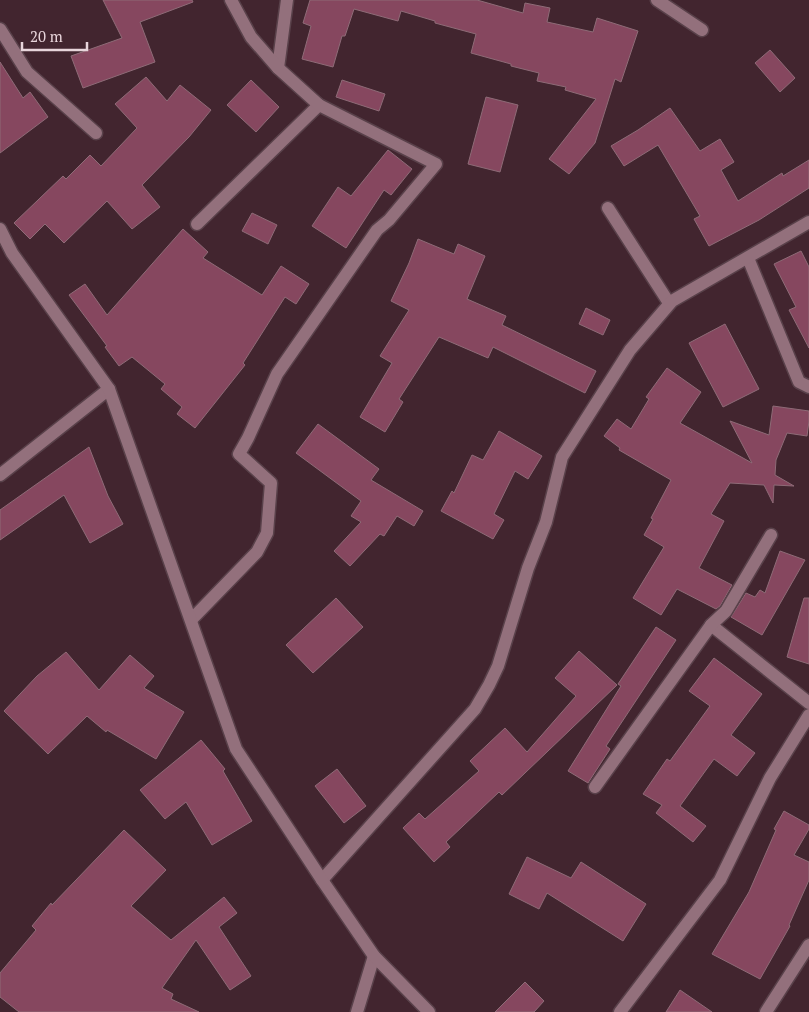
<svg xmlns="http://www.w3.org/2000/svg" width="809" height="1012" viewBox="0 0 809 1012" font-family="'PT Serif',serif">
<rect width="100%" height="100%" fill="#42252f"/>
<g fill="#86475f" stroke="#8e6b77">
<path d="M103 0H192L193 2 140 22 155 62 83 88 71 56 122 38Z"/>
<path d="M310 0H477L523 13 525 3 550 8 547 22 593 32 597 18 638 31 621 82 615 79 595 143 569 174 549 159 596 99 565 90 566 87 537 81 539 73 511 66V64L471 53 476 34 435 23V21L401 11 398 21 354 9 345 36H342L333 67 302 59 311 26 303 23Z"/>
<path d="M770 50 795 78 780 92 755 63Z"/>
<path d="M0 62 23 98 30 92 48 117 0 153Z"/>
<path d="M146 77 167 101 180 85 211 110 189 137 142 185 160 207 132 229 107 201 64 243 45 224 30 239 14 223 63 176 66 179 90 155 101 166 137 128 115 104Z"/>
<path d="M251 80 279 107 256 132 227 105Z"/>
<path d="M342 80 385 94 379 111 336 97Z"/>
<path d="M486 97 518 105 500 172 468 164Z"/>
<path d="M670 108 700 151 720 139 734 162 721 170 738 201 782 173 783 176 809 160V188L759 220 709 246 694 219 700 216 658 145 624 166 611 146 638 130Z"/>
<path d="M388 150 412 169 391 195 384 190 346 248 312 226 338 187 351 196Z"/>
<path d="M252 213 277 225 268 244 242 231Z"/>
<path d="M183 229 208 252 203 258 262 295 281 266 309 284 296 304 285 297 243 363 245 365 195 428 177 414 182 407 161 389 165 384 132 357 119 366 105 347 107 346 69 295 85 284 107 315Z"/>
<path d="M418 239 454 254 458 244 485 256 467 299 506 316 502 325 596 371 585 393 493 347 488 358 439 337 399 399 403 402 385 432 360 417 392 363 380 356 409 310 391 301 409 263Z"/>
<path d="M801 251 809 267V348L789 310 796 307 774 264Z"/>
<path d="M586 308 610 320 603 335 579 324Z"/>
<path d="M725 324 759 389 723 407 689 343Z"/>
<path d="M667 368 701 392 680 423 752 463 730 421 769 435 773 406 809 411V421L807 436 787 433 776 460 775 475 794 486 774 485 773 503 764 485 730 483 711 514 724 521 699 568 732 585 720 606 716 609 677 589 661 615 633 598 664 547 644 535 653 519 651 518 671 480 619 450 620 448 604 436 617 419 631 429 649 399 646 397Z"/>
<path d="M318 424 379 469 371 480 423 511 414 526 397 516 384 536 380 534 350 566 334 551 361 522 351 516 361 501 296 453Z"/>
<path d="M499 431 542 456 528 479 515 471 494 514 504 520 493 539 441 511 452 491 454 493 472 455 483 460Z"/>
<path d="M89 447 108 496 123 524 90 543 64 495 0 540V510Z"/>
<path d="M780 551 805 560 762 635 731 617 746 593 755 597 760 590 765 593Z"/>
<path d="M336 598 363 627 313 673 286 645Z"/>
<path d="M804 598H809V664L787 657Z"/>
<path d="M656 627 676 640 606 746 610 749 588 783 568 771 621 686 618 684Z"/>
<path d="M579 651 617 685 502 795 499 792 446 842 450 847 434 862 403 828 419 813 425 819 479 771 470 761 505 728 527 752 576 696 555 678Z"/>
<path d="M66 652 99 690 130 655 154 676 144 688 184 712 156 759 107 730 106 732 87 716 48 754 4 711 37 676Z"/>
<path d="M714 658 762 694 731 735 755 753 737 776 714 759 680 806 706 826 693 842 656 813 662 805 643 794 667 759 670 761 710 706 689 691Z"/>
<path d="M201 740 225 769 223 771 252 821 212 845 186 802 165 819 140 790Z"/>
<path d="M337 769 366 806 344 823 315 786Z"/>
<path d="M784 811 809 825V829L794 855 809 862V880L789 925 790 926 760 979 712 954 749 892 776 830 774 829Z"/>
<path d="M124 830 166 870 131 906 171 940 224 897 237 913 219 927 251 976 230 990 196 940 162 988 173 994 171 999 199 1012H19L0 997V973L36 930 32 926 51 903 52 905Z"/>
<path d="M527 857 571 878 581 862 646 904 623 941 547 893 539 909 509 894Z"/>
<path d="M525 982 544 1001 534 1012H495Z"/>
<path d="M680 990 712 1012H666Z"/>
</g>
<g fill="none" stroke-linecap="round" stroke-linejoin="round">
<defs>
<g id="minor">
<path d="M657 0 702 30"/>
<path d="M0 29 27 72 96 133"/>
<path d="M278 68 287 0"/>
<path d="M608 208 669 303"/>
<path d="M197 224 319 105"/>
<path d="M748 258 799 382 809 387"/>
<path d="M0 475 109 389"/>
<path d="M191 620 257 552 267 533 271 483 239 454 248 438 277 374 377 230 389 220 436 164 319 105 278 68 251 37 231 0"/>
<path d="M711 625 809 703"/>
<path d="M595 787 711 625 726 611 771 535"/>
<path d="M322 880 475 709 489 685 498 666 528 568 546 522 562 457 630 350 672 301 809 222"/>
<path d="M357 1012 374 956"/>
<path d="M620 1012 720 880 770 778 809 715"/>
<path d="M766 1012 809 945"/>
</g>
<path id="tertiary" d="M0 229 12 253 109 389 236 749 322 880 374 956 429 1012"/>
</defs>
<use href="#minor" stroke="#59414a" stroke-width="15"/>
<use href="#tertiary" stroke="#59414a" stroke-width="15"/>
<use href="#minor" stroke="#93707c" stroke-width="12"/>
<use href="#tertiary" stroke="#93707c" stroke-width="12"/>
</g>
<path d="M22 42v8h65v-8" fill="none" stroke="#e8d5db" stroke-width="2.5"/>
<text x="30" y="42" font-size="15" fill="#e8d5db" stroke="#42252f" stroke-width="4" paint-order="stroke">20 m</text>
</svg>
